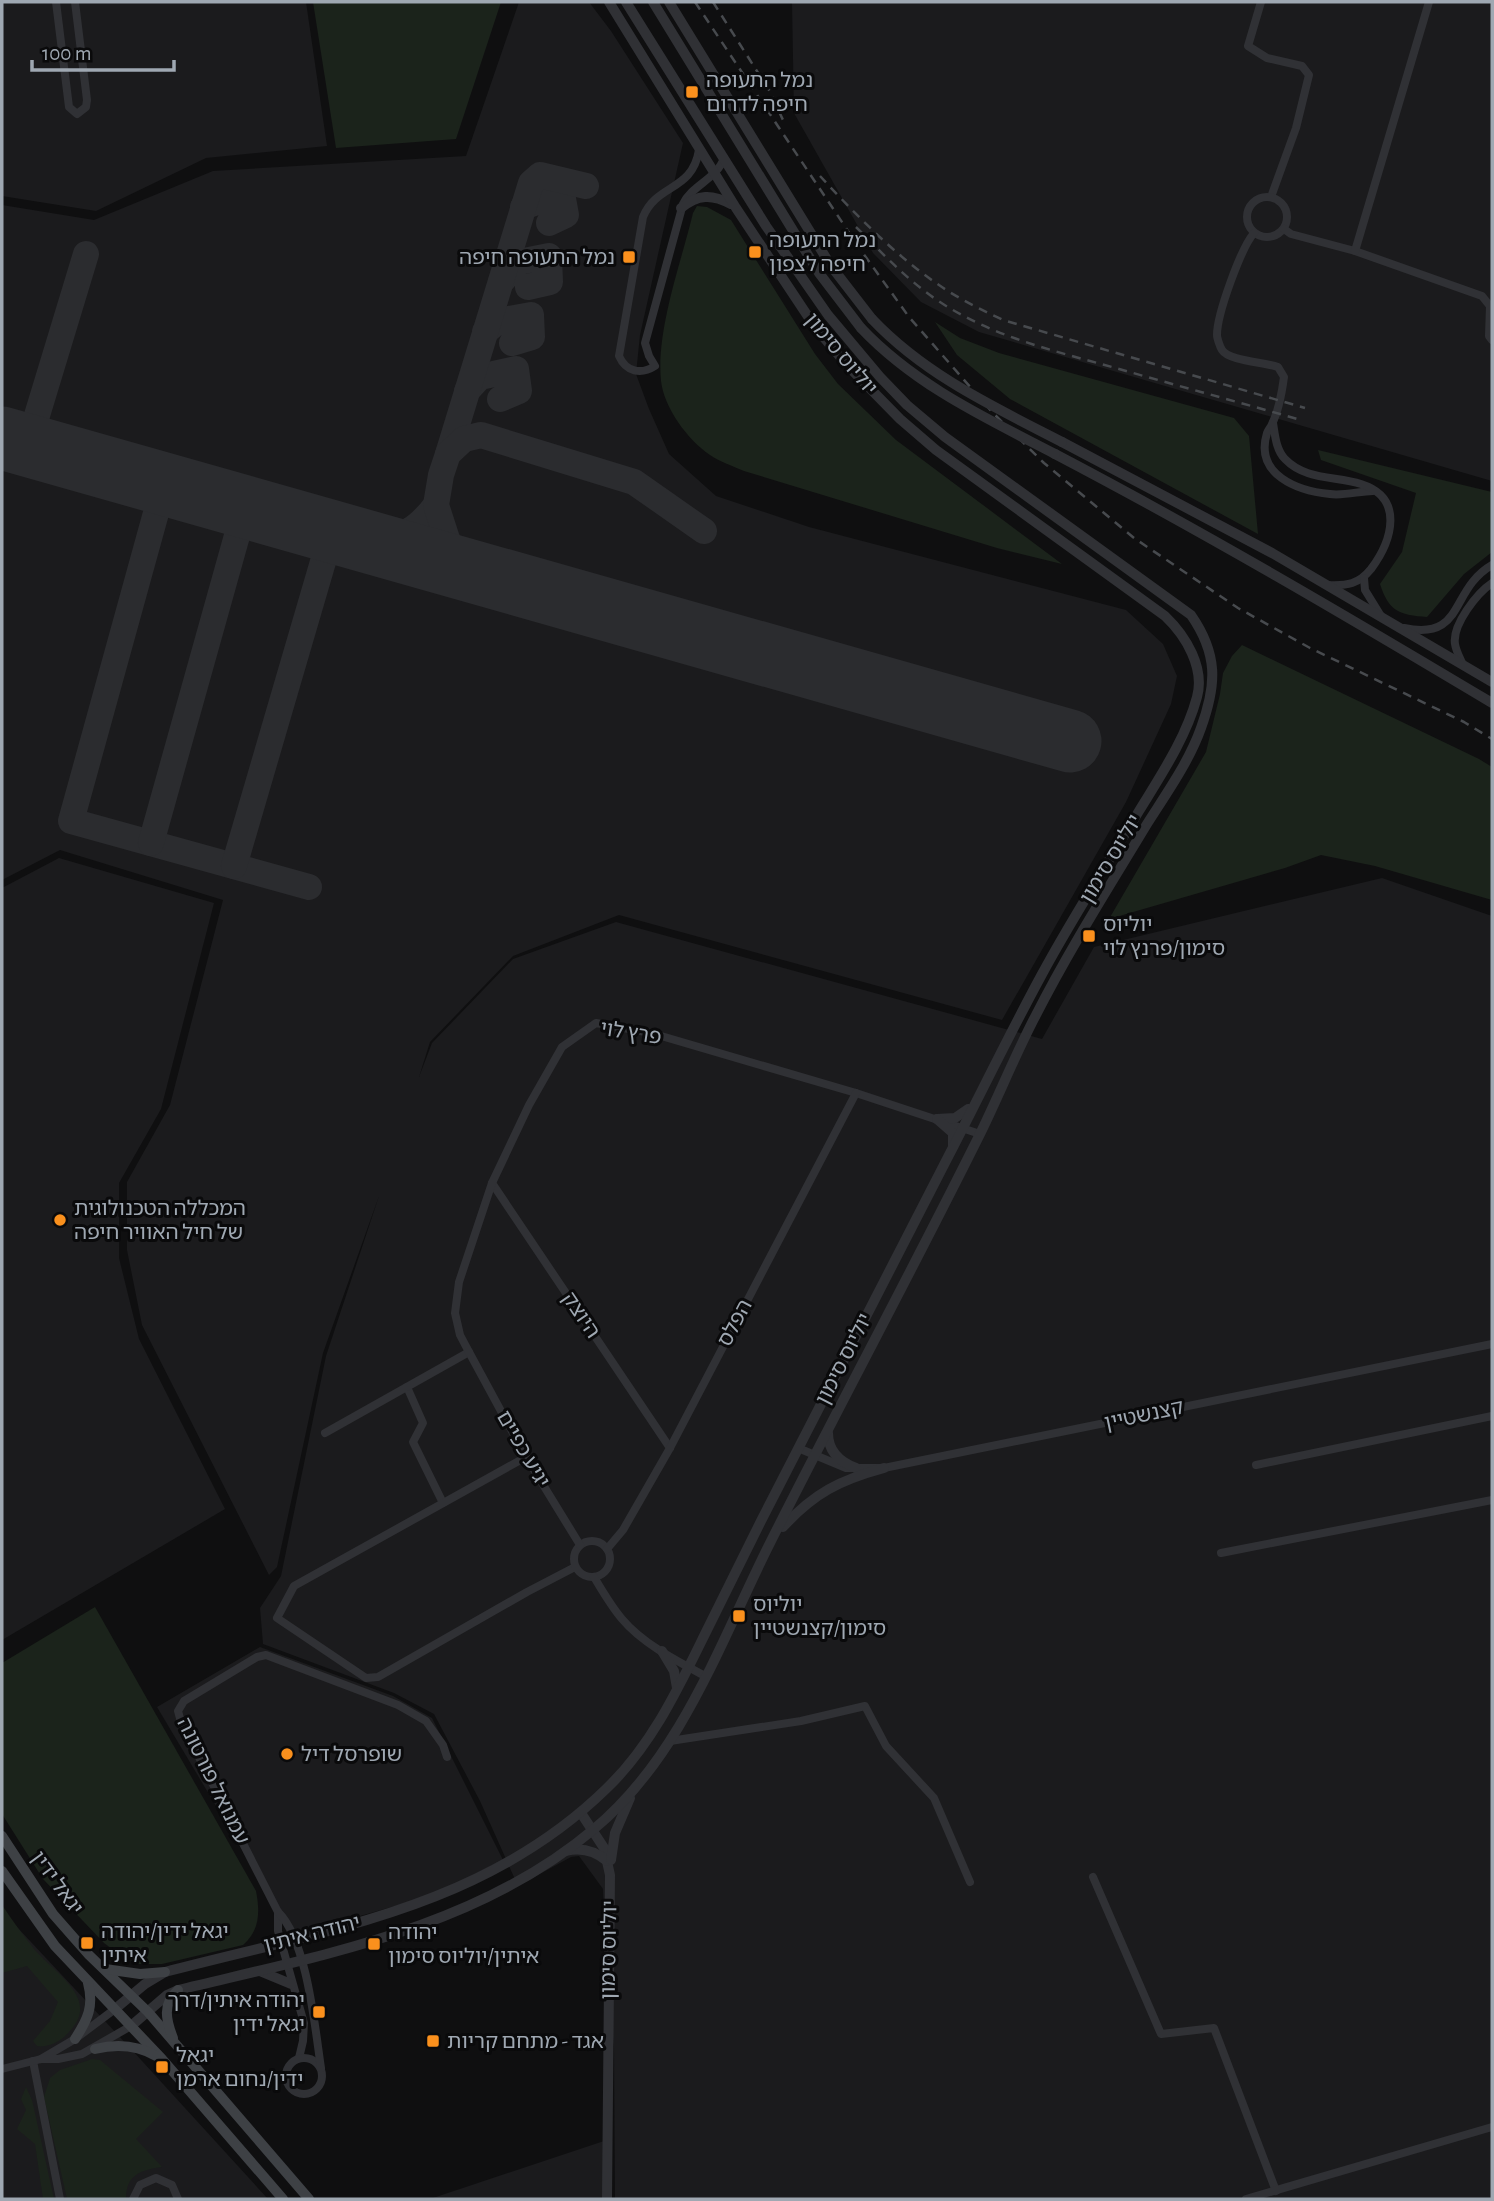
<svg xmlns="http://www.w3.org/2000/svg" width="1494" height="2201" viewBox="0 0 1494 2201" font-family="'Alegreya Sans','Noto Sans Hebrew',sans-serif">
<rect width="100%" height="100%" fill="#0f0f10"/>
<g fill="#1b1b1d">
<path d="M2 2H306L327 146 206 158 96 211 2 196Z"/>
<path d="M519 2H589L611 31 683 143 640 335 636 374 649 409 669 454 716 496 809 527 1126 610 1163 644 1177 676 1171 704 1126 802 1002 1020 619 915 513 956 430 1042 419 1077 432 1043 513 959 616 922 1042 1039 1094 947 1382 878 1492 916V2199H615L614 2047 606 1972 603 1889 579 1856 571 1857 518 1886 480 1801 434 1714 394 1693 263 1644 260 1608 281 1576 326 1356 379 1196 323 1353 277 1567 269 1575 142 1325 127 1250V1182L170 1105 223 900 60 850 2 880V205L94 220 213 171 466 156Z"/>
<path d="M792 2H1492V481L979 332 921 302 873 253 794 113Z"/>
<path d="M59 858 214 903 161 1109 119 1183V1258L139 1339 225 1509 2 1640V888Z"/>
<path d="M260 1647 393 1696 432 1718 503 1860 434 1895 293 1935 157 1707Z"/>
<path d="M2 1911 132 2050 268 2199H2Z"/>
<path d="M610 2139 611 2199H430Z"/>
</g>
<g fill="#1b231b">
<path d="M313 2H501L456 139 336 148Z"/>
<path d="M697 206 707 207 731 220 815 354 838 384 896 440 1062 564 997 548 744 471C733 466 720 462 710 455 688 440 664 408 661 381 656 330 681 263 693 213Z"/>
<path d="M935 322 960 338 999 353 1234 418 1249 436 1258 534 1010 399 957 355Z"/>
<path d="M1318 450 1492 492V552L1464 574 1427 617C1400 615 1389 612 1380 584L1402 552 1416 493 1321 460Z"/>
<path d="M1242 645 1479 759 1492 767V900L1375 866 1321 855 1285 868 1109 919 1206 752 1220 694 1223 673 1232 656Z"/>
<path d="M95 1607 256 1891C260 1912 260 1930 243 1945L162 1964H138L120 1955 104 1943 43 1879 2 1814V1663Z"/>
<path d="M2 1905C12 1920 23 1935 34 1949 56 1975 104 2000 66 2035 60 2042 46 2048 37 2046L33 2041 50 2021 58 2002 27 1966 2 1973Z"/>
<path d="M92 2059 100 2060 163 2112 136 2139 162 2167C140 2170 126 2175 126 2199H67L44 2097 50 2078 60 2070Z"/>
<path d="M26 2087 32 2100 54 2199H43L35 2144 17 2129 26 2110 21 2099Z"/>
</g>
<g fill="none" stroke-linecap="round" stroke-linejoin="round">
<g stroke="#2b2c2f" stroke-width="26">
<path d="M523 207 562 193 566 215 549 223"/>
<path d="M501 282 519 262 549 256 550 282 528 287"/>
<path d="M485 332 498 321 531 315 532 337 512 343"/>
<path d="M467 391 480 377 516 369 519 391 500 399"/>
<path d="M28 445 86 254"/>
<path d="M448 454 531 183 540 175 586 186"/>
<path d="M164 484 71 821 309 887"/>
<path d="M373 543C404 536 417 530 436 505"/>
<path d="M477 573 457 557 447 539 436 505 441 475 448 454 464 439 481 435 634 482 704 531"/>
<path d="M151 843 245 507"/>
<path d="M234 866 332 531"/>
</g>
<path stroke="#2b2c2f" stroke-width="63" d="M2 438 1070 741"/>
<g stroke="#303135" stroke-width="8">
<path d="M56 2 69 107 77 114 86 107 87 100 75 2"/>
<path d="M1261 2 1248 46 1267 58 1302 66 1309 75 1296 128 1271 197"/>
<path d="M699 150C692 192 657 183 643 217L619 356C626 372 641 375 655 366L649 356 645 343 683 204C692 185 717 179 724 158"/>
<circle cx="1267" cy="217" r="20"/>
<path d="M1284 229 1291 234 1355 251 1482 296 1490 306 1489 336 1492 340"/>
<path d="M1254 233C1241 248 1217 314 1217 335 1217 338 1220 347 1222 350 1229 361 1264 362 1278 367L1284 377C1282 392 1279 410 1272 424 1271 427 1268 430 1267 433 1254 475 1298 491 1330 494 1344 496 1360 491 1373 491"/>
<path d="M1355 251 1429 2"/>
<path d="M1273 423C1275 435 1276 450 1285 459 1305 480 1335 476 1361 484 1405 498 1392 541 1371 569 1359 584 1347 586 1328 585"/>
<path d="M1364 578 1365 590 1381 616"/>
<path d="M1404 628C1465 641 1449 590 1492 565"/>
<path d="M1463 665C1460 658 1456 651 1455 644 1452 625 1477 593 1492 583"/>
<path d="M492 1183 670 1448"/>
<path d="M407 1387 423 1423 413 1442 443 1503"/>
<path d="M325 1433 469 1352"/>
<path d="M798 1448 846 1468H884L1492 1344"/>
<path d="M526 1457 294 1586 277 1618 366 1678 378 1677 527 1592 575 1567"/>
<path d="M1256 1465 1492 1416"/>
<circle cx="592" cy="1559" r="18"/>
<path d="M580 1545 526 1457 469 1352 460 1335 455 1313 459 1282 492 1183 529 1105 562 1047 596 1023 651 1033 856 1093 980 1134"/>
<path d="M607 1549 623 1530 670 1448 856 1093"/>
<path d="M1221 1553 1492 1500"/>
<path d="M594 1577C603 1592 611 1606 622 1619 643 1644 677 1661 705 1676"/>
<path d="M670 1741 801 1721 865 1706 886 1746 934 1798 970 1882"/>
<path d="M1093 1877 1161 2034 1214 2028 1276 2191"/>
<path d="M278 1912V1931L304 2023 303 2041 299 2058"/>
<circle cx="304" cy="2076" r="18"/>
<path d="M41 2059 75 2039 115 2009"/>
<path d="M33 2061 60 2199"/>
<path d="M321 2068C315 2028 307 1940 278 1912L181 1722 178 1711 184 1701 257 1657 266 1655 398 1705 426 1721 443 1745 447 1757"/>
<path d="M2 2069 41 2059H58L82 2054 131 2026"/>
<path d="M133 2199 140 2185 156 2178 172 2185 178 2199"/>
<path d="M1246 2199 1492 2127"/>
</g>
<g stroke="#303135" stroke-width="10">
<path d="M653 2 819 273 861 328"/>
<path d="M669 2 831 266 872 319"/>
<path d="M681 208C698 194 712 194 731 204"/>
<path d="M1062 442 1272 553 1492 682"/>
<path d="M1055 454C1204 532 1348 617 1492 703"/>
<path d="M937 1119 955 1118 968 1109"/>
<path d="M937 1119 953 1133V1146"/>
<path d="M828 1433C828 1451 840 1462 856 1468"/>
<path d="M783 1527C814 1493 840 1480 884 1468"/>
<path d="M662 1651 674 1671 677 1688"/>
<path d="M581 1813 604 1848 610 1875 607 2199"/>
<path d="M566 1851C582 1847 595 1851 607 1861"/>
<path d="M611 1860 615 1833 630 1798"/>
<path d="M262 1972 291 1984"/>
<path d="M115 2009 145 1984 165 1972C324 1930 483 1909 606 1789 651 1746 677 1691 704 1636 723 1598 742 1559 761 1521 823 1399 886 1277 949 1155 980 1095 1009 1035 1041 976 1071 920 1106 866 1139 811 1161 775 1186 738 1197 697 1205 668 1186 636 1165 616L936 450 900 419 848 366 815 327 736 208 609 2"/>
<path d="M131 2026 167 1995 178 1990C322 1955 477 1928 594 1829 682 1756 721 1640 771 1541 840 1404 913 1269 981 1132 1000 1093 1016 1053 1036 1015 1069 950 1109 887 1147 824 1166 794 1189 762 1201 728 1217 684 1218 654 1191 615L945 437 907 405 880 377 828 315 766 226 626 2"/>
</g>
<g stroke="#3e4145" stroke-width="10">
<path d="M2 1836 53 1914 89 1955 148 2012 309 2199"/>
<path d="M2 1871 55 1946 162 2059 283 2199"/>
<path d="M105 1969 140 1974 165 1972"/>
<path d="M173 2038C166 2020 162 2004 178 1990"/>
<path d="M75 2039C88 2019 94 2006 88 1983"/>
<path d="M95 2049C116 2044 137 2045 156 2056"/>
</g>
<g stroke="#474a4e" stroke-width="2.5" stroke-dasharray="9 7" stroke-linecap="butt">
<path d="M695 2 860 249 909 317 993 413 1044 463 1134 538 1238 608 1310 648 1464 722 1492 739"/>
<path d="M713 2 769 90 783 120"/>
<path d="M820 176C854 213 895 255 936 283 957 298 980 309 1003 320L1305 408"/>
<path d="M856 227C884 255 910 283 943 304 995 337 1054 351 1112 367 1175 385 1238 402 1301 420"/>
</g>
<g stroke="#303135" stroke-width="10">
<path d="M872 319C925 375 994 407 1062 442"/>
<path d="M861 328C916 386 986 418 1055 454"/>
</g>
</g>
<g fill="#fa901d" stroke="#0a0a0b" stroke-width="2.5">
<rect x="685" y="85" width="14" height="14" rx="3.5"/>
<rect x="748" y="245" width="14" height="14" rx="3.5"/>
<rect x="622" y="250" width="14" height="14" rx="3.5"/>
<rect x="1082" y="929" width="14" height="14" rx="3.5"/>
<circle cx="60" cy="1220" r="7"/>
<rect x="732" y="1609" width="14" height="14" rx="3.5"/>
<circle cx="287" cy="1754" r="7"/>
<rect x="80" y="1936" width="14" height="14" rx="3.5"/>
<rect x="367" y="1937" width="14" height="14" rx="3.5"/>
<rect x="312" y="2005" width="14" height="14" rx="3.5"/>
<rect x="426" y="2034" width="14" height="14" rx="3.5"/>
<rect x="155" y="2060" width="14" height="14" rx="3.5"/>
</g>
<g text-anchor="middle" dominant-baseline="central" stroke-width="6" stroke-linejoin="round" paint-order="stroke">
<g font-size="21" fill="#9fa8b2" stroke="#0a0a0b" text-anchor="start">
<text x="706" y="80">נמל התעופה<tspan x="706" dy="24">חיפה לדרום</tspan></text>
<text x="769" y="240">נמל התעופה<tspan x="769" dy="24">חיפה לצפון</tspan></text>
<text x="615" y="257" text-anchor="end">נמל התעופה חיפה</text>
<text x="1103" y="924">יוליוס<tspan x="1103" dy="24">סימון/פרנץ לוי</tspan></text>
<text x="74" y="1208">המכללה הטכנולוגית<tspan x="74" dy="24">של חיל האוויר חיפה</tspan></text>
<text x="753" y="1604">יוליוס<tspan x="753" dy="24">סימון/קצנשטיין</tspan></text>
<text x="301" y="1754">שופרסל דיל</text>
<text x="101" y="1931">יגאל ידין/יהודה<tspan x="101" dy="24">איתין</tspan></text>
<text x="388" y="1932">יהודה<tspan x="388" dy="24">איתין/יוליוס סימון</tspan></text>
<text x="305" y="2000" text-anchor="end">יהודה איתין/דרך<tspan x="305" dy="24">יגאל ידין</tspan></text>
<text x="447" y="2041">אגד - מתחם קריות</text>
<text x="176" y="2055">יגאל<tspan x="176" dy="24">ידין/נחום ארמן</tspan></text>
</g>
<g font-size="21" fill="#9fa8b2" stroke="#0a0a0b">
<text transform="translate(841 354) rotate(50)">יוליוס סימון</text>
<text transform="translate(1111 859) rotate(-59)">יוליוס סימון</text>
<text transform="translate(631 1033) rotate(9)">פרץ לוי</text>
<text transform="translate(581 1315) rotate(56)">היוצק</text>
<text transform="translate(735 1323) rotate(-62)">הפלס</text>
<text transform="translate(844 1359) rotate(-63)">יוליוס סימון</text>
<text transform="translate(1144 1415) rotate(-12)">קצנשטיין</text>
<text transform="translate(523 1449) rotate(60)">יגיע כפיים</text>
<text transform="translate(213 1781) rotate(64)">עמנואל פורטונה</text>
<text transform="translate(57 1883) rotate(54)">יגאל ידין</text>
<text transform="translate(312 1934) rotate(-14)">יהודה איתין</text>
<text transform="translate(609 1950) rotate(-89)">יוליוס סימון</text>
</g>
</g>
<rect width="1494" height="2201" fill="none" stroke="#9fa8b2" stroke-width="7"/>
<path d="M32 60v10h142v-10" fill="none" stroke="#9fa8b2" stroke-width="3.5"/>
<text x="42" y="60" font-size="21" fill="#9fa8b2" stroke="#0a0a0b" stroke-width="5" paint-order="stroke">100 m</text>
</svg>
